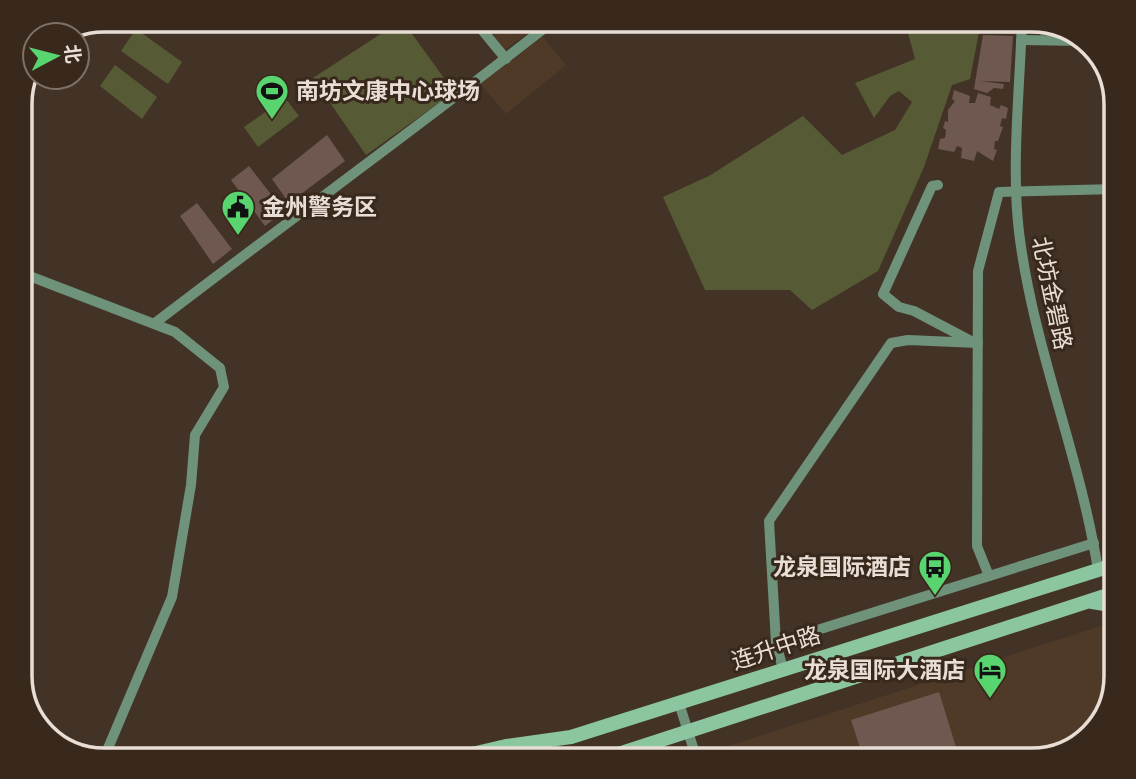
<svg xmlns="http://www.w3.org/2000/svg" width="1136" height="779" viewBox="0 0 1136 779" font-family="'DM Sans','Noto Sans SC',sans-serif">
<rect width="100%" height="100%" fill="#433326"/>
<g fill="#4f3927">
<path d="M482 19H529L532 30 504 50Z"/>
<path d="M543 37 566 65 506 114 480 84Z"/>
<path d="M1104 625 1117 626V676L1102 723 1074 749 1033 760H723L719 749Z"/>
</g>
<g fill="#575b35">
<path d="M402 20 454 92 366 155 313 78Z"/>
<path d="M1041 22 1080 34 1081 36 1040 37Z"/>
<path d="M930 23 979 32 970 79 952 85 924 167 878 271 812 310 790 290H705L663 197 709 176 803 116 842 155 895 130 912 102 899 91 890 96 874 118 855 83 915 59 908 33Z"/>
<path d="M136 29 182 62 168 84 121 51Z"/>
<path d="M115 65 157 97 142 119 100 86Z"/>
<path d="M285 98 299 116 258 147 244 127Z"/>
</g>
<g fill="#6e584f">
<path d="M997 19H1015V34L996 33Z"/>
<path d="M983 35 1013 36 1010 82 980 81 1004 84 1003 89 994 88 987 93 974 89Z"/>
<path d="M954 90 970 96 969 103H975L978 93 991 97 990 105 999 109 1001 105 1008 108 1006 119 1002 118 1000 126 1003 127 998 141H995L994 149 997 150 993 161 977 151 974 161 961 158 962 148 957 146 954 152 938 149 940 139 945 138 946 130 943 128 945 121 948 122V110L955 101 952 99Z"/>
<path d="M327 135 345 161 289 203 272 179Z"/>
<path d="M249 166 284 211 265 226 231 180Z"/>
<path d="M197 203 232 249 213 264 180 216Z"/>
<path d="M939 692 960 760H864L851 720Z"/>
</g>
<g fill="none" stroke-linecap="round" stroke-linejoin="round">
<g stroke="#6e937a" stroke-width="10">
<path d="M473 19 506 59"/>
<path d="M1022 19C1020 88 1011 165 1019 232 1033 347 1080 455 1098 570"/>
<path d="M1021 40 1084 41"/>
<path d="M938 185 932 186 883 294 899 307 914 311 971 341"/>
<path d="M19 272 175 332 220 368 224 387 195 435 191 485 172 597 103 760"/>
<path d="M155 323C288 221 424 123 556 19"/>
<path d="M989 576 977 546 978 271 999 192 1117 189"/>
<path d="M776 643 1094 543"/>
<path d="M783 669 776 643 769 521 891 343 908 340 978 343"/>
<path d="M679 703 697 760"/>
</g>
<g stroke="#8bc6a0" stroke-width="14">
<path d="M1092 602 1117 606"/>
<path d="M446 760 506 746 571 737 1117 564"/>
<path d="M600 760 1117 592"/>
</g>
</g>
<defs>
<symbol id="stadium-pin" viewBox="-11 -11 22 30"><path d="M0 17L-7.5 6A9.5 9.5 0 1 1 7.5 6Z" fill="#59d56f" stroke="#39291c"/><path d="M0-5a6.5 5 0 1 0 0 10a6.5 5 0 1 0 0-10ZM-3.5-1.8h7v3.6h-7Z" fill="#111"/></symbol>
<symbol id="civic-pin" viewBox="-11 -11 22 30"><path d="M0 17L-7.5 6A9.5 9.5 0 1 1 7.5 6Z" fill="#59d56f" stroke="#39291c"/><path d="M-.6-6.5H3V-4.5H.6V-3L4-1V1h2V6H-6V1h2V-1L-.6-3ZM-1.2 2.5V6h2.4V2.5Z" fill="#111"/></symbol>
<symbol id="bus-pin" viewBox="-11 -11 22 30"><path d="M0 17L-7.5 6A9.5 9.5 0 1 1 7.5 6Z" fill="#59d56f" stroke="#39291c"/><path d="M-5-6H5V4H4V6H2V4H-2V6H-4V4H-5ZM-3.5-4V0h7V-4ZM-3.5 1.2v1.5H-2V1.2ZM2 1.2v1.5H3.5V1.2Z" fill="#111"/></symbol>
<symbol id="hotel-pin" viewBox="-11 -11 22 30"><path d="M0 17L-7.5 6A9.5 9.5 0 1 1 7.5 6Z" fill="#59d56f" stroke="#39291c"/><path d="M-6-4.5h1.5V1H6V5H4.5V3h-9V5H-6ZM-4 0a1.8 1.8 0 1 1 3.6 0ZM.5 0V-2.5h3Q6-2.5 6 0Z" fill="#111"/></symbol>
</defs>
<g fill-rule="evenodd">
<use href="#stadium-pin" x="253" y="72" width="38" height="52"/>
<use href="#civic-pin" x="219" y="188" width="38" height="52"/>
<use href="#bus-pin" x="916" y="548" width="38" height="52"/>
<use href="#hotel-pin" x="971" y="651" width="38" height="52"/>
</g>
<g text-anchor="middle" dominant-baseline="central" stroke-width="6" stroke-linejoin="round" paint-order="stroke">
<g font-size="23" font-weight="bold" fill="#e9ded6" stroke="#39291c" text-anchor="start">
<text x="296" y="91">南坊文康中心球场</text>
<text x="262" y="207">金州警务区</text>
<text x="911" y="567" text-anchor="end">龙泉国际酒店</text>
<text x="965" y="670" text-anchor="end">龙泉国际大酒店</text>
</g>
<g font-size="23" fill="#e9ded6" stroke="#39291c">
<text transform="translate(1052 293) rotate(78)">北坊金碧路</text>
<text transform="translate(776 648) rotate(-18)">连升中路</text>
</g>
</g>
<path d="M0 0H1136V779H0ZM104 32H1032A72 72 0 0 1 1104 104V676A72 72 0 0 1 1032 748H104A72 72 0 0 1 32 676V104A72 72 0 0 1 104 32Z" fill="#39291c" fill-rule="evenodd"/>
<path fill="none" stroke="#e9ded6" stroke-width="3.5" d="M104 32H1032A72 72 0 0 1 1104 104V676A72 72 0 0 1 1032 748H104A72 72 0 0 1 32 676V104A72 72 0 0 1 104 32Z"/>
<g transform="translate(56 56) rotate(83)"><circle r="33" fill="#39291c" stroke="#7f7166" stroke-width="2"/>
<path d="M0-5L12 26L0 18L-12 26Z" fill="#59d56f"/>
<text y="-10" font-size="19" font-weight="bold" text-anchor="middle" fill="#e9ded6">北</text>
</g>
</svg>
